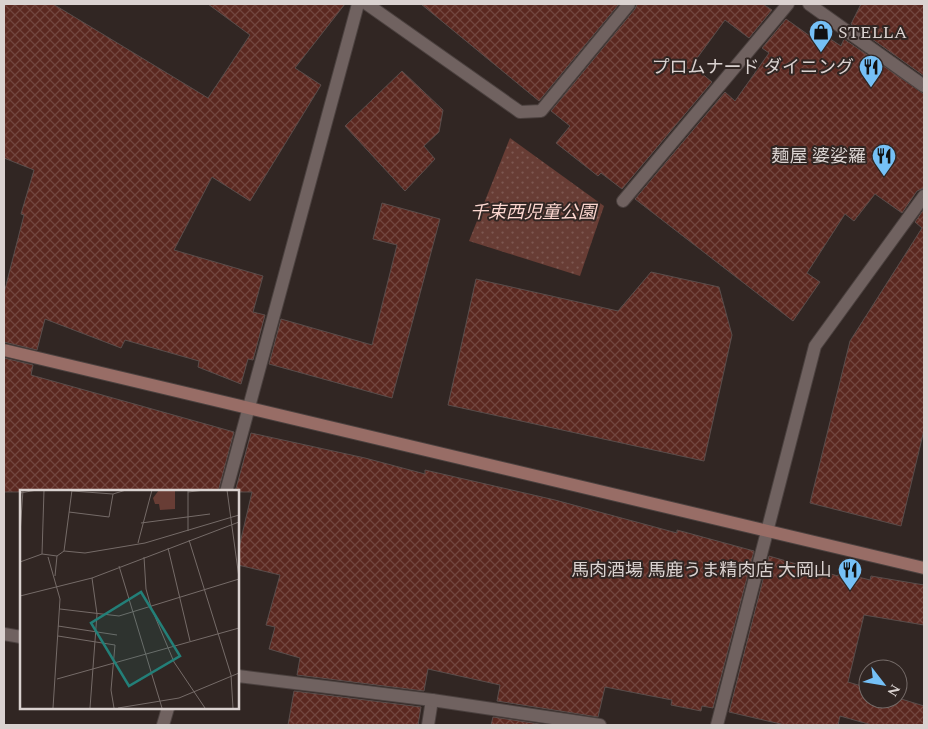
<svg xmlns="http://www.w3.org/2000/svg" width="928" height="729" viewBox="0 0 928 729" font-family="Spectral,'Noto Sans JP',serif">
<defs>
<pattern id="park-dots" width="8" height="8" patternUnits="userSpaceOnUse" patternTransform="scale(1.25)"><rect width="8" height="8" fill="#683d35"/><path d="M2 2h.1M6 6h.1" fill="none" stroke="#7d5851" stroke-width="1.8" stroke-linecap="round"/></pattern>
<pattern id="building-cross-hatch" width="8" height="8" patternUnits="userSpaceOnUse" patternTransform="scale(1.25)"><rect width="8" height="8" fill="#5b2820"/><path d="M0 0l8 8M0 8l8-8" fill="none" stroke="#72463f"/></pattern>
</defs>
<rect width="100%" height="100%" fill="#312623"/>
<path fill="url(#park-dots)" d="M510 138 604 206 580 276 469 241Z"/>
<g fill="url(#building-cross-hatch)" stroke="#5a4d4b">
<path d="M4 4H53L208 98 250 35 208 4H345L295 68 321 85 250 201 212 177 174 250 263 276 253 312 265 315 253 360 248 359 241 384 198 367 199 361 125 340 121 348 45 319 37 350 4 342V293L24 215 21 214 34 170 4 158Z"/>
<path d="M421 4H619L539 101Z"/>
<path d="M637 4H763L772 10 749 38 725 20 692 65 712 82 622 189 601 173 598 176 556 143 570 126 551 111 635 9Z"/>
<path d="M861 4H924V76L851 24Z"/>
<path d="M786 19 810 36 815 29 841 46 844 39 924 94V188L917 191 902 213 875 194 854 221 845 214 807 273 820 282 793 321 635 199 725 92 735 101 769 53 762 48Z"/>
<path d="M402 71 443 110 439 132 424 146 435 159 405 191 345 126Z"/>
<path d="M382 203 440 219 392 398 269 364 281 319 372 345 397 245 373 239Z"/>
<path d="M924 209V430L901 526 810 503 850 341 922 228 915 222Z"/>
<path d="M651 272 719 287 732 335 704 461 448 405 476 279 618 311Z"/>
<path d="M4 358 33 365 31 375 234 432 218 492H4Z"/>
<path d="M251 433 365 458 425 474V470L555 500 677 533V530L754 551 713 708 702 706 701 711 671 705 672 700 605 687 598 717 497 701 500 685 428 669 424 691 297 675 300 658 269 649 275 627 266 625 280 575 238 565V552L252 492H235Z"/>
<path d="M769 556 838 576 839 572 870 580 871 576 924 585V625L864 615 848 682 868 688V699L898 698 924 706V725H872L840 716 838 725H785L729 712Z"/>
<path d="M294 691 421 707 418 725H288Z"/>
<path d="M493 717 546 725H491Z"/>
</g>
<g fill="none" stroke-linecap="round" stroke-linejoin="round">
<defs>
<path id="lane" d="M428 725 432 700"/>
<g id="street">
<path d="M367 4 520 112 541 111 629 4"/>
<path d="M809 4 924 86"/>
<path d="M623 201 788 4"/>
<path d="M226 492 358 4"/>
<path d="M4 634 21 637"/>
<path d="M238 676 432 700 600 725"/>
<path d="M163 725 168 708"/>
<path d="M717 725 815 346 924 196"/>
</g>
<path id="secondary" d="M4 350 924 568"/>
</defs>
<use href="#lane" stroke="#4b413f" stroke-width="14"/>
<use href="#street" stroke="#4b413f" stroke-width="14"/>
<use href="#secondary" stroke="#4b413f" stroke-width="14"/>
<use href="#lane" stroke="#706260" stroke-width="12"/>
<use href="#street" stroke="#706260" stroke-width="12"/>
<use href="#secondary" stroke="#986d66" stroke-width="12"/>
</g>
<defs>
<symbol id="shop-pin" viewBox="-11 -11 22 30"><path d="M0 17L-7.5 6A9.5 9.5 0 1 1 7.5 6Z" fill="#75c0f6" stroke="#312623"/><path d="M-5-2.5h2.3a2.7 3.5 0 0 1 5.4 0H5L5.5 6h-11ZM-1.5-2.5h3a1.5 2.3 0 0 0-3 0Z" fill="#111"/></symbol>
<symbol id="restaurant-pin" viewBox="-11 -11 22 30"><path d="M0 17L-7.5 6A9.5 9.5 0 1 1 7.5 6Z" fill="#75c0f6" stroke="#312623"/><path d="M-5-6h1v4h1v-4h1v4h1v-4h1v5L-1.5 .5V6h-2V.5L-5-1ZM5-6V6H3V1.5H1.5Q1.5-4 5-6Z" fill="#111"/></symbol>
</defs>
<g fill-rule="evenodd">
<use href="#shop-pin" x="807" y="18" width="28" height="38"/>
<use href="#restaurant-pin" x="857" y="53" width="28" height="38"/>
<use href="#restaurant-pin" x="870" y="142" width="28" height="38"/>
<use href="#restaurant-pin" x="836" y="556" width="28" height="38"/>
</g>
<g text-anchor="middle" dominant-baseline="central" stroke-width="4" stroke-linejoin="round" paint-order="stroke">
<g font-size="18" fill="#dad2d0" stroke="#312623" text-anchor="end">
<text x="838" y="32" text-anchor="start">STELLA</text>
<text x="854" y="67">プロムナード ダイニング</text>
<text x="866" y="156">麺屋 婆娑羅</text>
<text x="832" y="570">馬肉酒場 馬鹿うま精肉店 大岡山</text>
</g>
<g font-size="18" font-style="italic" fill="#fbd6cf" stroke="#312623">
<text x="533" y="212">千束西児童公園</text>
</g>
</g>
<g transform="translate(20 490)">
<rect width="219" height="219" fill="#312623"/>
<path d="M139 0H155V19L140 20 139 14H135L133 8Z" fill="#683d35"/>
<path fill="none" stroke="#756b68" stroke-width="1" d="M168 0V41M207 0 219 88M52 1 93 4 106 0M168 2 185 0M0 3 17 0M49 22 89 27 93 4M121 33 190 24M0 44 3 0M169 50 211 185 213 218M118 53 132 0M148 58 170 151M44 61 52 0M22 64 24 0M28 67 40 109 33 218M124 67 126 99 131 117 154 172 185 218M0 72 22 64 37 66 44 61 65 63 125 53 219 25M99 76 142 218M35 86 37 66M0 106 72 88 219 32M40 119 99 126 219 89M38 136 97 145M38 146 95 155 91 200 94 218M37 189 219 138M70 218 77 124 72 88M98 218 159 208 219 183"/>
<path fill="#237f78" fill-opacity="0.15" stroke="#237f78" stroke-width="2.5" d="M121 102 160 166 109 196 71 133Z"/>
<rect width="219" height="219" fill="none" stroke="#dad2d0" stroke-width="2.5"/>
</g>
<rect width="928" height="729" fill="none" stroke="#dad2d0" stroke-width="10"/>
<g transform="translate(883 684) rotate(121)"><circle r="24" fill="#312623" stroke="#756b68"/>
<path d="M0-4L9 19L0 12L-9 19Z" fill="#75c0f6"/>
<text y="-8" font-size="14" font-weight="bold" text-anchor="middle" fill="#dad2d0">N</text>
</g>
</svg>
